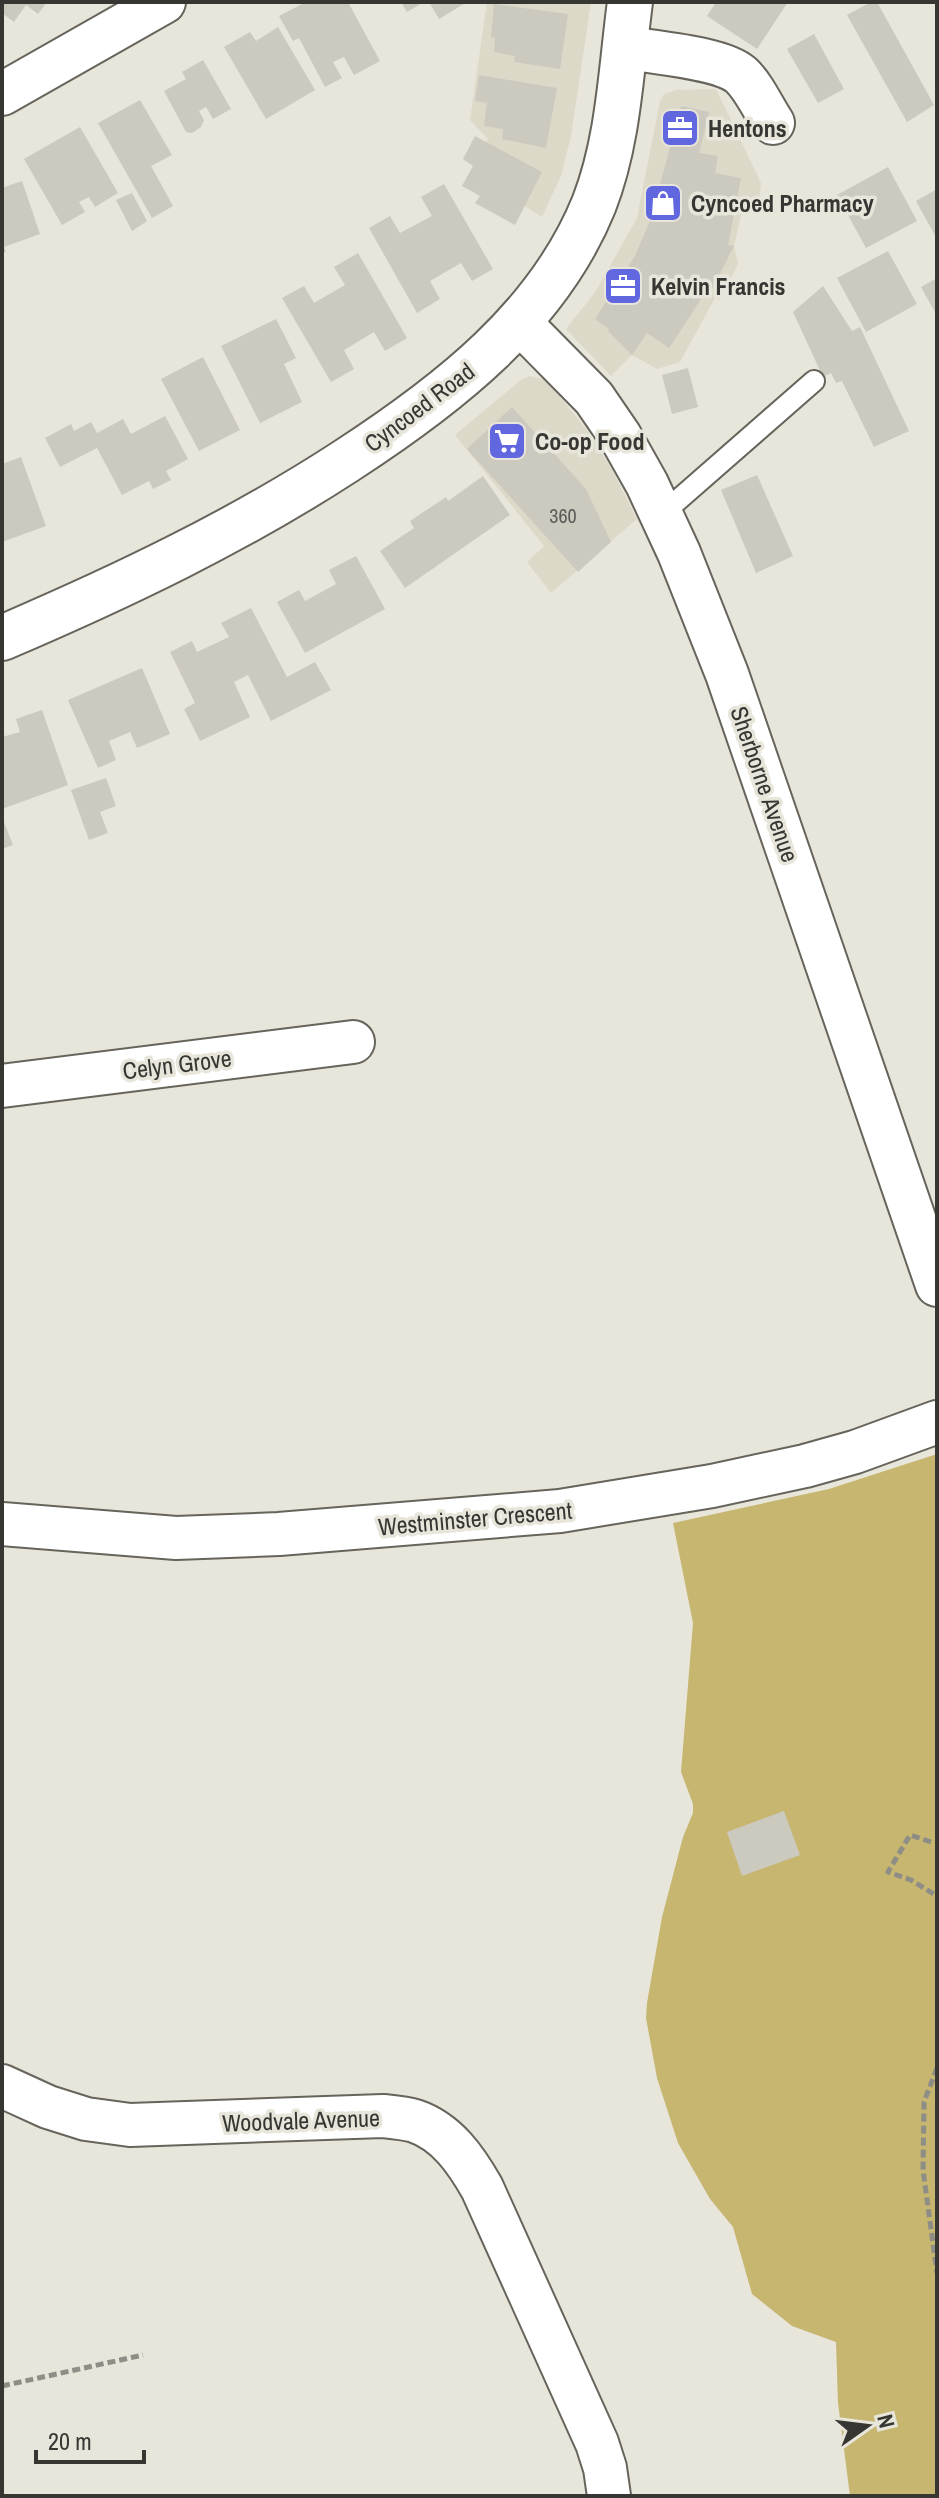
<svg xmlns="http://www.w3.org/2000/svg" width="939" height="2498" viewBox="0 0 939 2498" font-family="'Archivo Narrow',sans-serif">
<rect width="100%" height="100%" fill="#e8e6db"/>
<g fill="#ddd9c8">
<path d="M487 2H591L571 136 561 176 542 217 497 189 486 142 488 139 470 120Z"/>
<path d="M716 89 761 183 759 205 744 202 734 246 738 264 720 300 715 298 680 362 657 369 632 355 611 376 566 329 596 291 637 218 660 101 664 94 676 90Z"/>
<path d="M530 376 546 380 587 430 609 464 637 519 551 593 527 562 544 546 455 435 522 379Z"/>
</g>
<path fill="#c6b670" d="M937 1454V2496H850L838 2403 836 2342 792 2326 752 2294 733 2227 710 2199 678 2143 657 2078 646 2018 647 2003 662 1917 683 1837 693 1813V1804L681 1772 693 1623 673 1523 829 1489Z"/>
<g fill="#ccc9bf">
<path d="M2 2H47L38 14 26 5 14 22 2 13Z"/>
<path d="M306 2H348L380 61 354 75 344 57 333 62 342 78 325 87 299 38 293 41 279 16Z"/>
<path d="M401 2H424L407 12Z"/>
<path d="M429 2H467L439 19Z"/>
<path d="M716 2H788L757 49 707 16Z"/>
<path d="M871 2H877L934 105 907 122 847 15Z"/>
<path d="M494 4 568 14 560 69 514 62 515 56 494 52 495 38 491 37Z"/>
<path d="M278 27 315 90 266 119 224 47 250 32 256 41Z"/>
<path d="M814 34 844 89 818 103 787 49Z"/>
<path d="M203 60 231 109 213 119 206 107 199 111 204 120 201 127 192 133 186 132 164 91 186 79 182 72Z"/>
<path d="M479 75 557 88 546 148 502 139 503 129 484 126 487 103 475 101Z"/>
<path d="M140 100 172 155 151 166 173 206 152 218 98 123Z"/>
<path d="M681 106 709 112 699 153 718 156 715 173 741 178 728 245 734 246 709 295 705 293 669 348 647 333 632 355 608 331 609 329 595 319 635 256 651 218Z"/>
<path d="M80 127 118 193 95 207 89 197 79 202 85 212 62 225 24 159Z"/>
<path d="M475 136 542 172 515 225 475 203 480 196 462 186 473 166 463 159Z"/>
<path d="M888 167 917 221 866 248 837 195Z"/>
<path d="M22 181 40 234 4 247 6 252 2 253V188Z"/>
<path d="M444 184 493 269 472 281 461 263 430 281 440 299 417 313 369 228 390 216 400 233 432 216 421 197Z"/>
<path d="M937 189V239L916 201Z"/>
<path d="M132 193 147 221 132 231 116 200Z"/>
<path d="M888 251 917 304 866 332 837 278Z"/>
<path d="M358 253 407 338 385 351 374 332 344 350 354 369 331 382 282 298 304 286 314 303 345 285 334 267Z"/>
<path d="M937 278V316L921 287Z"/>
<path d="M823 286 852 331 860 327 909 431 874 447 842 381 836 383 831 373 823 377 793 312Z"/>
<path d="M276 319 296 358 284 364 302 402 260 423 221 346Z"/>
<path d="M203 357 240 430 199 451 161 379Z"/>
<path d="M688 368 698 407 672 414 662 375Z"/>
<path d="M512 407 586 489 611 542 578 572 467 449Z"/>
<path d="M165 416 188 459 166 471 171 480 153 489 149 481 122 495 97 448 60 467 45 438 71 424 74 431 91 422 97 433 123 419 131 434Z"/>
<path d="M21 457 46 526 2 542V464Z"/>
<path d="M757 475 793 556 756 573 721 490Z"/>
<path d="M483 476 510 515 405 588 380 551 414 528 410 521 446 497 448 501Z"/>
<path d="M356 556 385 609 305 653 277 602 299 590 305 601 336 584 329 570Z"/>
<path d="M251 608 287 677 315 662 331 690 271 721 248 675 234 682 250 717 200 741 184 709 195 703 170 652 192 641 197 652 229 637 221 623Z"/>
<path d="M142 668 170 734 137 748 130 732 109 741 116 760 98 768 68 700Z"/>
<path d="M42 710 68 785 2 809V737L20 732 16 719Z"/>
<path d="M106 778 116 806 100 812 108 833 89 840 71 790Z"/>
<path d="M2 817 13 845 2 849Z"/>
<path d="M784 1811 800 1855 742 1876 727 1832Z"/>
</g>
<g fill="none" stroke-linecap="round" stroke-linejoin="round">
<defs>
<path id="service" d="M662 514 814 381"/>
<g id="minor">
<path d="M624 47C653 53 720 57 741 75 754 87 763 108 773 123"/>
<path d="M2 94 164 2"/>
<path d="M519 322 594 398 620 436 647 484 679 553 727 674 937 1285"/>
<path d="M2 1086 353 1042"/>
<path d="M2 1524 176 1538 279 1534 560 1511 712 1486 805 1466 855 1452 937 1422"/>
<path d="M2 2086 48 2107 86 2119 130 2125 383 2116C393 2117 405 2118 415 2121 447 2132 466 2160 482 2188L597 2443 605 2468 609 2496"/>
</g>
<path id="tertiary" d="M2 638C121 587 237 532 346 461 446 396 548 318 594 204 619 140 621 69 630 2"/>
</defs>
<use href="#service" stroke="#66645b" stroke-width="24"/>
<use href="#minor" stroke="#66645b" stroke-width="46"/>
<use href="#tertiary" stroke="#66645b" stroke-width="48"/>
<g stroke="#8e8d86" stroke-width="5" stroke-dasharray="8 4" stroke-linecap="butt">
<path d="M931 1842 910 1835 888 1872 911 1880 937 1896"/>
<path d="M937 2068 924 2102 923 2170 937 2273"/>
<path d="M2 2386 143 2355"/>
</g>
<use href="#service" stroke="#fff" stroke-width="20"/>
<use href="#minor" stroke="#fff" stroke-width="42"/>
<use href="#tertiary" stroke="#fff" stroke-width="44"/>
</g>
<defs>
<symbol id="office-square" viewBox="-11 -11 22 22"><rect x="-9" y="-9" width="18" height="18" rx="4" fill="#6067df" stroke="#e8e6db"/><path d="M-6-3h4V-5.5h4V-3h4V5H-6ZM-1-4.5V-3h2v-1.5ZM-6 0V1H6V0Z" fill="#fff"/></symbol>
<symbol id="shop-square" viewBox="-11 -11 22 22"><rect x="-9" y="-9" width="18" height="18" rx="4" fill="#6067df" stroke="#e8e6db"/><path d="M-5-2.5h2.3a2.7 3.5 0 0 1 5.4 0H5L5.5 6h-11ZM-1.5-2.5h3a1.5 2.3 0 0 0-3 0Z" fill="#fff"/></symbol>
<symbol id="supermarket-square" viewBox="-11 -11 22 22"><rect x="-9" y="-9" width="18" height="18" rx="4" fill="#6067df" stroke="#e8e6db"/><path d="M-6-5.5h2.5l.6 2H6L4.5 2H-2.5L-4.4-4H-6ZM-1.5 3.2a1.3 1.3 0 1 0 .1 0ZM3 3.2a1.3 1.3 0 1 0 .1 0Z" fill="#fff"/></symbol>
</defs>
<g fill-rule="evenodd">
<use href="#office-square" x="658" y="106" width="44" height="44"/>
<use href="#shop-square" x="641" y="181" width="44" height="44"/>
<use href="#office-square" x="601" y="264" width="44" height="44"/>
<use href="#supermarket-square" x="485" y="419" width="44" height="44"/>
</g>
<g text-anchor="middle" dominant-baseline="central" stroke-width="7" stroke-linejoin="round" paint-order="stroke">
<g font-size="20" fill="#5c5b56">
<text x="563" y="515">360</text>
</g>
<g font-size="24" font-weight="bold" fill="#373633" stroke="#e8e6db" text-anchor="start">
<text x="708" y="128">Hentons</text>
<text x="691" y="203">Cyncoed Pharmacy</text>
<text x="651" y="286">Kelvin Francis</text>
<text x="535" y="441">Co-op Food</text>
</g>
<g font-size="24" fill="#373633" stroke="#e8e6db">
<text transform="translate(419 407) rotate(-37)">Cyncoed Road</text>
<text transform="translate(765 784) rotate(71)">Sherborne Avenue</text>
<text transform="translate(177 1064) rotate(-7)">Celyn Grove</text>
<text transform="translate(475 1518) rotate(-5)">Westminster Crescent</text>
<text transform="translate(301 2120) rotate(-2)">Woodvale Avenue</text>
</g>
</g>
<rect width="939" height="2498" fill="none" stroke="#373633" stroke-width="8"/>
<g transform="translate(867 2426) rotate(76)" stroke="#e8e6db" stroke-width="6" paint-order="stroke">
<path d="M0-6L14 30L0 20L-14 30Z" fill="#373633"/>
<text y="-12" font-size="22" font-weight="bold" text-anchor="middle" fill="#373633">N</text>
</g>
<path d="M36 2450v12h108v-12" fill="none" stroke="#373633" stroke-width="4"/>
<text x="48" y="2450" font-size="24" fill="#373633" stroke="#e8e6db" stroke-width="6" paint-order="stroke">20 m</text>
</svg>
